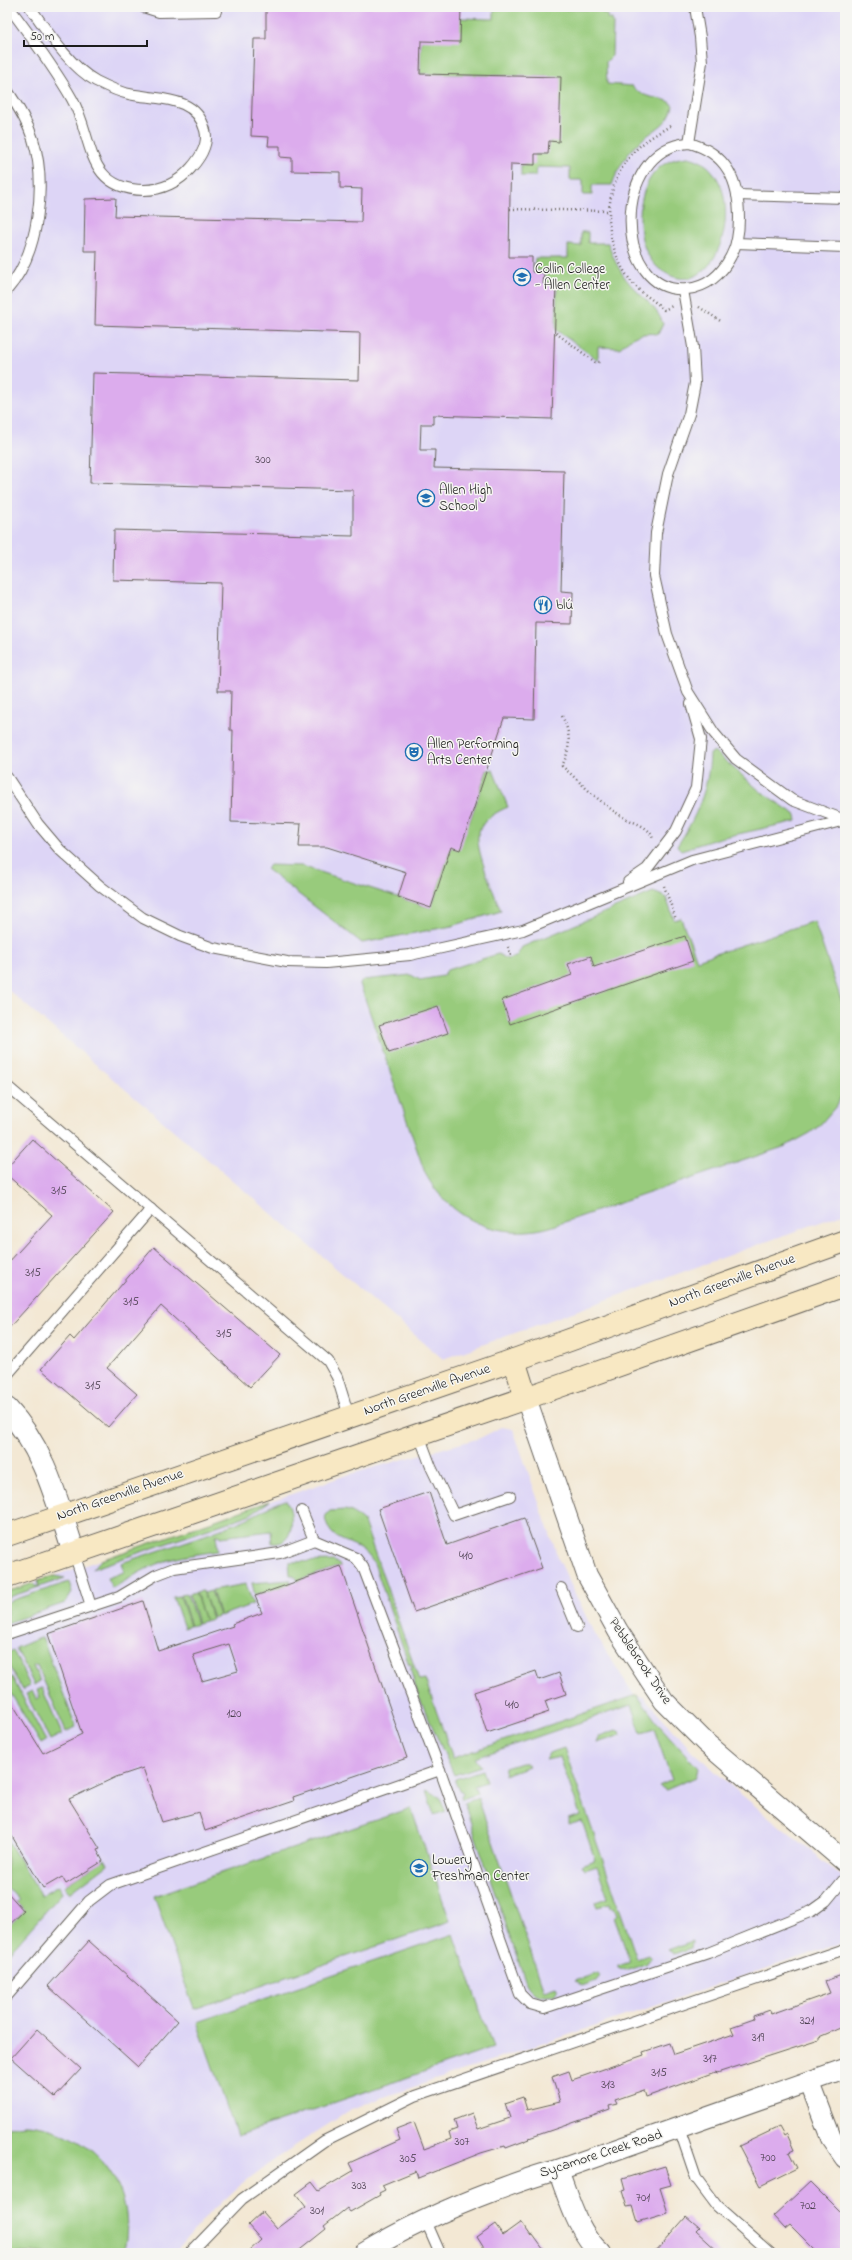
<svg xmlns="http://www.w3.org/2000/svg" width="852" height="2260" viewBox="0 0 852 2260" font-family="'Indie Flower',sans-serif">
<rect width="100%" height="100%" fill="#f6f6f2"/>
<filter id="ink" filterUnits="userSpaceOnUse"><feTurbulence type="fractalNoise" baseFrequency=".025" numOctaves="2"/><feDisplacementMap in="SourceGraphic" scale="8" xChannelSelector="R" yChannelSelector="G"/><feConvolveMatrix kernelMatrix="1 2 1 2 8 2 1 2 1" color-interpolation-filters="sRGB"/></filter>
<filter id="wash" filterUnits="userSpaceOnUse"><feTurbulence type="fractalNoise" baseFrequency=".012" numOctaves="4" result="noise"/><feDisplacementMap in="SourceGraphic" scale="16" xChannelSelector="R" yChannelSelector="G"/><feGaussianBlur stdDeviation="0.9" result="paint"/><feColorMatrix in="noise" values="0 0 0 0 0 0 0 0 0 0 0 0 0 0 0 0 0 1.4 0 .05"/><feComposite in="paint" operator="in"/></filter>
<g filter="url(#wash)">
<rect width="100%" height="100%" fill="#f3e8d4"/>
<g fill="#ddd5f6">
<path d="M7 7H845V1213L443 1359 7 989Z"/>
<path d="M502 1427 513 1429 559 1560 593 1631 634 1695 644 1697 692 1751 743 1796 845 1879V1942L384 2097 349 2111 276 2158 237 2188 205 2218 175 2253H7V1592L347 1475 480 1438Z"/>
</g>
<g fill="#98cb7c" stroke="#5a744c">
<path d="M494 7 603 10V14L608 15 607 19H612L613 24 612 56 606 62 607 84 632 86C647 103 666 94 673 106 670 123 655 129 643 139 628 151 618 168 612 185H592V195H583V180H570V168L537 167 536 176H521V165H526V154L540 155V142H551L552 77 420 74 421 41 460 18 494 19Z"/>
<path d="M688 157C755 170 723 310 664 272 651 265 643 248 641 234 636 198 648 159 688 157Z"/>
<path d="M581 232H588V243H608C613 259 620 272 630 284 643 299 657 306 663 324L658 334C640 332 632 336 620 348L598 347V360L556 330 557 284 545 282V272L534 269 535 258H568V245L581 246Z"/>
<path d="M714 751 760 791 796 815 797 821 720 838 681 850 677 846C696 818 709 788 710 754Z"/>
<path d="M487 770H493L508 807C496 812 480 821 478 836 476 852 495 895 501 911L452 926 362 943 266 869 270 865 302 866 431 908 451 847 469 823Z"/>
<path d="M653 892 666 897 674 920 681 918 697 960 814 921 845 1011V1089L837 1105 819 1126 810 1133 786 1146 550 1227C499 1241 450 1220 425 1173L360 984 363 980 411 975 420 980 443 976 447 970 498 954 507 959 516 957 522 947Z"/>
<path d="M286 1500C295 1513 295 1547 272 1543L271 1531 220 1537 219 1535H216L218 1551C194 1555 169 1557 148 1568 135 1574 125 1582 112 1588L107 1578 124 1572 121 1563C160 1550 200 1538 239 1522 255 1516 269 1505 286 1500Z"/>
<path d="M270 1501 249 1515 92 1569 101 1560Z"/>
<path d="M345 1510 352 1512 364 1522 419 1680 425 1679 453 1758 637 1695 659 1725 698 1768 696 1777 666 1790 659 1786 672 1780 654 1729 641 1733 631 1705 475 1758 481 1766 454 1775 419 1697 410 1669 412 1668 411 1664 409 1665 374 1563C370 1558 367 1553 361 1549 347 1540 333 1541 327 1524 324 1518 325 1515 330 1511Z"/>
<path d="M334 1561 341 1566 297 1581 294 1575H290L289 1562Z"/>
<path d="M54 1576 65 1578 7 1598V1592L34 1583 35 1586H39L38 1581Z"/>
<path d="M290 1580 291 1584 255 1596 252 1583Z"/>
<path d="M69 1582 72 1592 65 1603 7 1623V1602Z"/>
<path d="M246 1584 253 1604 220 1616 212 1590Z"/>
<path d="M203 1591 212 1619 205 1621 196 1592Z"/>
<path d="M211 1591 219 1616 213 1618 204 1593Z"/>
<path d="M195 1592 205 1621 198 1623 189 1594Z"/>
<path d="M187 1594 197 1624 191 1626 181 1595Z"/>
<path d="M180 1596 190 1626 184 1628 173 1597Z"/>
<path d="M42 1637 76 1727 66 1732 37 1665 33 1666 40 1681 34 1685 16 1648Z"/>
<path d="M13 1650 30 1686 23 1690 7 1663V1653Z"/>
<path d="M12 1677 46 1741 41 1744 7 1687V1679Z"/>
<path d="M42 1688 62 1734 50 1740 26 1694 32 1691 37 1699 40 1697 37 1690Z"/>
<path d="M616 1730 620 1732 621 1735 597 1743 600 1736Z"/>
<path d="M564 1748 637 1959 648 1955 651 1958 646 1964 625 1971 618 1968V1966L630 1962 614 1916 617 1915 614 1907 611 1908 610 1904 597 1907 596 1902 608 1898 597 1866 585 1870 582 1865 595 1860 582 1821 568 1825V1819L580 1815 560 1757 546 1760 549 1753Z"/>
<path d="M521 1763H525L529 1766 504 1775 505 1768Z"/>
<path d="M482 1770 486 1782 474 1786 477 1794 462 1799 461 1795 463 1794 462 1791H460L455 1779Z"/>
<path d="M426 1790 439 1796 446 1811 434 1815Z"/>
<path d="M478 1798 544 1991 556 1987 558 1991 555 1995C542 1998 532 1995 526 1983L464 1803Z"/>
<path d="M411 1808 450 1921 194 2009 154 1896Z"/>
<path d="M7 1839 41 1896 58 1886 62 1893 7 1955V1927L24 1911 16 1902 19 1900 7 1887Z"/>
<path d="M105 1859 108 1864 70 1893 64 1886Z"/>
<path d="M454 1934 493 2048 237 2136 197 2022Z"/>
<path d="M692 1941 691 1948 674 1954 668 1950Z"/>
<path d="M598 1973 600 1976 596 1981 582 1986 575 1981Z"/>
<path d="M25 2125C91 2128 141 2187 123 2253H7V2127Z"/>
</g>
<g id="blocks">
<g fill="#dcaced" fill-rule="evenodd">
<path d="M266 7H461L460 42 421 41 420 74 561 77 559 142 549 141 548 154H535V165L511 164 510 194 509 257H532V272L544 273 543 284H556L552 419 433 415V424H421L420 450H435L434 468 564 471 561 591 573 592 572 624 536 623 534 719 504 718 460 850 451 847 431 908 398 897 406 872 327 847H299L301 824 231 822 233 730H230L231 691H218L221 583 113 580 114 530 353 536V490L90 483 93 373 359 380 360 333 95 325 97 251H84L85 199 116 198 115 216 361 222 362 189 340 188V172L292 171V158L280 157V146H268L269 137 251 136 254 39H266Z"/>
<path d="M685 936 693 961 510 1024 502 1000 572 975 568 964 591 956 594 967Z"/>
<path d="M438 1006 448 1033 389 1053 379 1025Z"/>
<path d="M32 1139 114 1212 7 1330V1264L52 1215 7 1175V1167Z"/>
<path d="M154 1247 280 1355 250 1387 161 1306 107 1368 137 1394 108 1427 41 1369 70 1336 74 1340Z"/>
<path d="M429 1492 447 1545 524 1518 542 1568 414 1612 378 1509Z"/>
<path d="M341 1566 407 1758 293 1797 294 1801 205 1831 199 1812 162 1822 143 1768 116 1777 69 1799 100 1849 97 1850 103 1861 66 1884 62 1877 43 1888 7 1828V1695L43 1753 82 1734 48 1634 143 1601 158 1651 233 1626 232 1624 262 1613 255 1596ZM229 1644 238 1671 202 1681 193 1655Z"/>
<path d="M536 1671 539 1680 559 1673 566 1694 545 1701 549 1712 487 1733 474 1692Z"/>
<path d="M7 1892 24 1911 7 1927Z"/>
<path d="M89 1941 178 2021 138 2067 48 1986Z"/>
<path d="M842 1975 845 1983V2026L819 2037V2040L717 2073 716 2072 646 2097 644 2090 615 2100 617 2104 609 2106 610 2110 529 2138 530 2139 506 2148 505 2146 481 2153 418 2178 416 2171 382 2185 385 2190 379 2193 380 2195 350 2212 347 2208 324 2226 326 2229 296 2253H247L261 2240 248 2225 262 2212 277 2229 306 2207 296 2194 312 2182 319 2191 353 2171 349 2163 400 2140 396 2129 414 2122 424 2149 451 2139 449 2132 457 2129 454 2120 472 2113 478 2129 510 2118 505 2103 523 2097 527 2110 560 2102 552 2077 569 2071 572 2080 644 2055 643 2052 670 2043 674 2054 734 2034 731 2027 754 2019 753 2016 770 2010 771 2014 830 1993 825 1981Z"/>
<path d="M37 2029 81 2069 55 2097 11 2058Z"/>
<path d="M779 2127 784 2136 787 2134 794 2150 789 2152 797 2168 760 2186 739 2146Z"/>
<path d="M665 2166 671 2185 660 2188 668 2213 638 2222 633 2206 627 2207 622 2191 625 2190 622 2179Z"/>
<path d="M810 2182 845 2217V2253H818L790 2225 785 2229 773 2216Z"/>
<path d="M686 2217 699 2228 696 2231 720 2253H654Z"/>
<path d="M521 2222 531 2236 533 2235 546 2253H487L477 2237 495 2224 503 2235Z"/>
</g>
</g>
</g>
<g filter="url(#ink)">
<use href="#blocks" fill-opacity="0" stroke="#67635c" stroke-width="1"/>
<g fill="none" stroke-linecap="round" stroke-linejoin="round">
<defs>
<g id="service">
<path d="M9 7C31 37 54 67 72 99 94 137 84 189 144 190 162 190 179 182 191 168 200 158 209 144 205 130 196 95 158 100 129 94 118 92 106 86 96 81 70 67 47 31 30 7"/>
<path d="M143 7 159 12 216 11"/>
<path d="M7 90C18 106 27 121 33 139 47 184 39 254 7 290"/>
<path d="M689 143C727 153 739 181 739 218 739 231 737 245 731 256 722 274 707 287 687 289 613 296 610 148 689 143Z"/>
<path d="M689 143 702 62 700 37 695 7"/>
<path d="M737 195 845 198"/>
<path d="M736 243 845 247"/>
<path d="M683 290 693 347 695 383 689 414 668 474 656 533 654 576 667 634 688 692 714 733 736 759 792 800 845 820"/>
<path d="M7 777 38 824 60 850 100 886 143 918 180 936 213 948 287 962 326 963 410 955 523 930 692 860 845 820"/>
<path d="M628 882 647 869 676 831 696 788 701 739 691 704"/>
<path d="M7 1086 328 1361 337 1377 349 1416"/>
<path d="M7 1375 151 1209"/>
<path d="M419 1435 431 1467 454 1515 510 1496"/>
<path d="M74 1553 91 1606"/>
<path d="M561 1588 577 1627"/>
<path d="M7 1634 119 1597 156 1575 174 1568 280 1553 314 1540"/>
<path d="M440 1770 520 1994 530 2004 544 2008 708 1953 812 1911 826 1901 845 1878"/>
<path d="M7 1996 89 1901 110 1885 440 1770 363 1567 356 1558 314 1540 302 1511"/>
<path d="M679 2128 696 2178 717 2206 770 2253"/>
<path d="M425 2219 440 2253"/>
<path d="M190 2253 242 2199 324 2141 415 2096 845 1949"/>
</g>
<g id="minor">
<path d="M526 1398 587 1575 618 1631 652 1683 664 1701 706 1743 845 1862"/>
<path d="M810 2083 831 2138 845 2158"/>
<path d="M558 2170C569 2199 577 2232 601 2253"/>
<path d="M364 2253C406 2227 449 2208 494 2191 516 2183 536 2175 558 2170L845 2069"/>
</g>
<path id="tertiary" d="M7 1409C45 1449 57 1502 74 1553"/>
<g id="secondary">
<path d="M514 1360 526 1398"/>
<path d="M7 1535 514 1360 845 1241"/>
<path d="M7 1576 526 1398 845 1285"/>
</g>
</defs>
<use href="#service" stroke="#67635c" stroke-width="12"/>
<use href="#minor" stroke="#67635c" stroke-width="22"/>
<use href="#tertiary" stroke="#67635c" stroke-width="24"/>
<use href="#secondary" stroke="#67635c" stroke-width="24"/>
<g stroke="#67635c" stroke-width="2.5" stroke-dasharray="1 3" stroke-linecap="butt">
<path d="M670 126C657 134 643 141 633 153 601 189 602 241 630 280 639 293 654 299 664 310L672 306"/>
<path d="M510 209 609 211"/>
<path d="M699 307 722 322"/>
<path d="M556 333 595 362H601"/>
<path d="M562 716C571 734 571 748 562 766 581 783 601 804 623 817 633 823 651 826 653 840"/>
<path d="M664 886 676 919"/>
<path d="M508 947 512 958"/>
</g>
<use href="#service" stroke="#fff" stroke-width="10"/>
<use href="#minor" stroke="#fff" stroke-width="20"/>
<use href="#tertiary" stroke="#fff" stroke-width="22"/>
<use href="#secondary" stroke="#f8e8c3" stroke-width="22"/>
</g>
</g>
<defs>
<symbol id="university-ring" viewBox="-11 -11 22 22"><circle r="9.5" fill="#f6f6f2" stroke="#1f6fb2" stroke-width="1.5"/><path d="M0-5L7-2L0 1L-7-2ZM-4 1L0 2.5L4 1V4Q0 6-4 4Z" fill="#1f6fb2"/></symbol>
<symbol id="school-ring" viewBox="-11 -11 22 22"><circle r="9.5" fill="#f6f6f2" stroke="#1f6fb2" stroke-width="1.5"/><path d="M0-5L7-2L0 1L-7-2ZM-4 1L0 2.5L4 1V4Q0 6-4 4Z" fill="#1f6fb2"/></symbol>
<symbol id="restaurant-ring" viewBox="-11 -11 22 22"><circle r="9.5" fill="#f6f6f2" stroke="#1f6fb2" stroke-width="1.5"/><path d="M-5-6h1v4h1v-4h1v4h1v-4h1v5L-1.5 .5V6h-2V.5L-5-1ZM5-6V6H3V1.5H1.5Q1.5-4 5-6Z" fill="#1f6fb2"/></symbol>
<symbol id="theatre-ring" viewBox="-11 -11 22 22"><circle r="9.5" fill="#f6f6f2" stroke="#1f6fb2" stroke-width="1.5"/><path d="M-5-5.5Q0-4 5-5.5V0Q5 5 0 6Q-5 5-5 0ZM-3.3-2.5H-1v1.5H-3.3ZM1-2.5H3.3v1.5H1ZM-2.8 1Q0 5.5 2.8 1Z" fill="#1f6fb2"/></symbol>
</defs>
<g fill-rule="evenodd">
<use href="#university-ring" x="512" y="267" width="20" height="20"/>
<use href="#school-ring" x="416" y="488" width="20" height="20"/>
<use href="#restaurant-ring" x="533" y="595" width="20" height="20"/>
<use href="#theatre-ring" x="404" y="742" width="20" height="20"/>
<use href="#school-ring" x="409" y="1858" width="20" height="20"/>
</g>
<g text-anchor="middle" dominant-baseline="central" stroke-width="3" stroke-linejoin="round" paint-order="stroke">
<g font-size="12" fill="#4c4050">
<text x="263" y="460">300</text>
<text x="59" y="1191">315</text>
<text x="33" y="1273">315</text>
<text x="131" y="1302">315</text>
<text x="224" y="1334">315</text>
<text x="93" y="1386">315</text>
<text x="466" y="1556">410</text>
<text x="512" y="1705">410</text>
<text x="234" y="1714">120</text>
<text x="807" y="2021">321</text>
<text x="758" y="2038">319</text>
<text x="710" y="2059">317</text>
<text x="659" y="2073">315</text>
<text x="608" y="2085">313</text>
<text x="462" y="2142">307</text>
<text x="768" y="2158">700</text>
<text x="408" y="2159">305</text>
<text x="359" y="2186">303</text>
<text x="643" y="2198">701</text>
<text x="808" y="2206">702</text>
<text x="317" y="2211">301</text>
</g>
<g font-size="14" fill="#1c1c1c" stroke="#f6f6f2" text-anchor="start">
<text x="535" y="269">Collin College<tspan x="535" dy="16">- Allen Center</tspan></text>
<text x="439" y="490">Allen High<tspan x="439" dy="16">School</tspan></text>
<text x="556" y="605">blú</text>
<text x="427" y="744">Allen Performing<tspan x="427" dy="16">Arts Center</tspan></text>
<text x="432" y="1860">Lowery<tspan x="432" dy="16">Freshman Center</tspan></text>
</g>
<g font-size="14" fill="#1c1c1c" stroke="#f6f6f2">
<text transform="translate(732 1281) rotate(-20)">North Greenville Avenue</text>
<text transform="translate(427 1390) rotate(-19)">North Greenville Avenue</text>
<text transform="translate(120 1495) rotate(-19)">North Greenville Avenue</text>
<text transform="translate(640 1661) rotate(56)">Pebblebrook Drive</text>
<text transform="translate(601 2154) rotate(-18)">Sycamore Creek Road</text>
</g>
</g>
<rect width="852" height="2260" fill="none" stroke="#f6f6f2" stroke-width="24"/>
<path d="M24 40v6h123v-6" fill="none" stroke="#1c1c1c" stroke-width="2"/>
<text x="30" y="40" font-size="12" fill="#1c1c1c" stroke="#f6f6f2" stroke-width="3" paint-order="stroke">50 m</text>
</svg>
